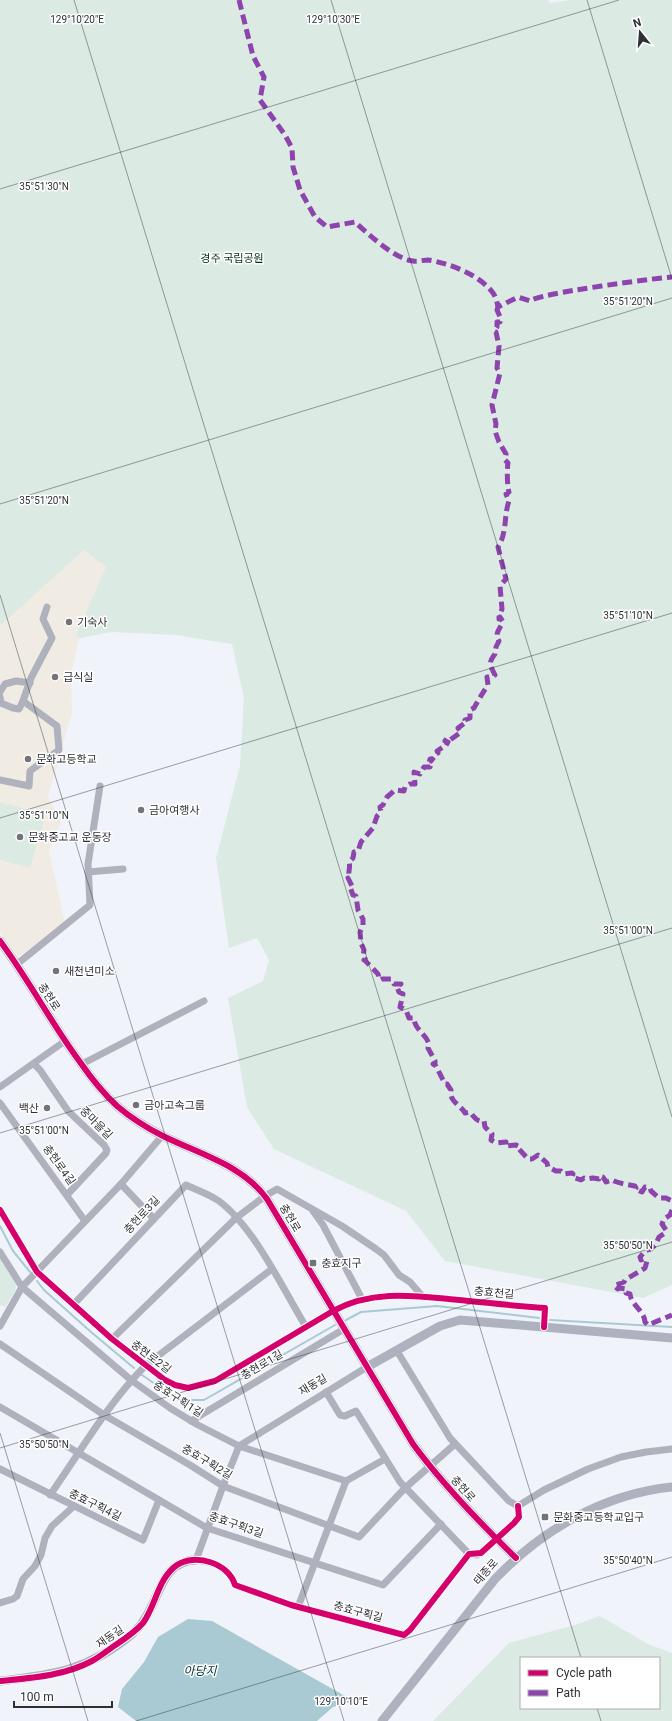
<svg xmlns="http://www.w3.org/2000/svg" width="672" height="1721" viewBox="0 0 672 1721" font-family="Roboto,'Noto Sans KR',sans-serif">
<rect width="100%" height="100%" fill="#f0f3fa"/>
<path fill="#f0ece3" d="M84 549 107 567 76 635 79 638 71 674 72 713 48 797 61 822 49 851 65 924 18 957 0 933V626Z"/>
<g fill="#dceae4" fill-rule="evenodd">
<path d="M0 0H549V3L572 0H672V1285L643 1298 445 1261 406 1211 274 1149 247 1107 228 998 263 981 269 960 257 938 229 948 216 858 240 766 244 698 232 644 176 635 112 632 79 638 76 635 106 567 84 550 0 626Z"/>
<path d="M0 802 46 814 30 868 0 860Z"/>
<path d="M0 1258 17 1283 15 1291 5 1307 0 1305Z"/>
<path d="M600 1616 648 1644 672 1653V1721H433L509 1643 578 1624ZM521 1658H659V1708H521Z"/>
</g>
<path fill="#a9cad3" d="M188 1619 212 1621 354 1701 333 1707 317 1721H136L118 1707 122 1689 144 1662 158 1637Z"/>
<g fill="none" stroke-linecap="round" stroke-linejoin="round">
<g stroke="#a9cad3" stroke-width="2">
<path d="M0 1226 13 1251 30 1272"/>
<path d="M37 1281 44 1290 91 1332 134 1368"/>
<path d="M346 1320 361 1312 437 1306 539 1318"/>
<path d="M550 1320 672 1327"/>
<path d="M142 1375 178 1400H204L335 1325"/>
</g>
<path stroke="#c9ccd3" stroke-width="7" stroke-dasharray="7 3.5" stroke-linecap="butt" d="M488 1547 506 1531"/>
<g stroke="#afb2bd" stroke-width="7">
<path d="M0 692 5 684 16 681 30 683"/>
<path d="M0 697 1 703 13 708 19 709 23 701"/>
<path d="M0 780 29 786 30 771 59 750 57 726 23 701 31 678 52 638 43 619 47 607"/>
<path d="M88 872 123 869"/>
<path d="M16 965 90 905 88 864 100 786"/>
<path d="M34 1064 40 1070 68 1111 104 1145 107 1150 106 1153 67 1195"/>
<path d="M82 1064 204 1001"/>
<path d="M0 1087 65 1041"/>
<path d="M0 1103 85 1221"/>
<path d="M121 1184 154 1219"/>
<path d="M0 1210 37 1272 112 1339 165 1380 175 1385 188 1388 215 1381 333 1311C373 1289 416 1296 459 1300 488 1303 516 1306 545 1308L544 1327"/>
<path d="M313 1211 323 1225 362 1299"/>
<path d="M0 1252 22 1287 131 1380 170 1408 198 1425 239 1446 346 1481 385 1459"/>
<path d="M73 1305 186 1185C197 1190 209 1194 219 1201 254 1227 283 1289 306 1327"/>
<path d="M0 1326 22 1287 121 1184 162 1136"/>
<path d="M112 1339 236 1218 265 1196 277 1189 342 1226 376 1249 384 1255 399 1275 410 1282 423 1297"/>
<path d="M0 1344 104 1415 190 1465 223 1486 359 1537 405 1488 455 1444"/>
<path d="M397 1351 450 1438 509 1501 518 1506"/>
<path d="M367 1367 239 1446 223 1486 196 1560C213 1562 230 1567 235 1585L291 1605 404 1635 410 1630 469 1554 477 1555 488 1547"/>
<path d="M326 1392 340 1415 345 1416 356 1411 400 1482 469 1554"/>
<path d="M0 1407 207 1528 383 1585 441 1524"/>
<path d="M191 1421 344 1329"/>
<path d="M0 1469 143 1540 159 1500"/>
<path d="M50 1495C81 1451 108 1403 146 1365L272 1269"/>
<path d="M518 1506 544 1490 588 1469 621 1457 646 1452 672 1449"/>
<path d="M506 1531 519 1517 518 1506"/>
<path d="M0 1603 13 1599 17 1596 23 1579 35 1566 41 1555 45 1538 52 1526 74 1506"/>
<path d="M298 1607 346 1481"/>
</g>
<g stroke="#aeb2be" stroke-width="9">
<path d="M0 941C29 980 51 1023 80 1062 91 1078 103 1093 117 1106 131 1118 147 1128 163 1136 199 1154 243 1165 267 1199L413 1444C443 1485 479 1522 516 1558"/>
<path d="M367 1367 440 1326 460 1320 672 1338"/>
<path d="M0 1681C54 1675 89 1670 132 1634 135 1630 140 1627 142 1623 160 1600 160 1561 196 1560"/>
<path d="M382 1721 495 1579C542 1530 603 1494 672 1487"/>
</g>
<g stroke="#8e44ad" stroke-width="5" stroke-dasharray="10 5" stroke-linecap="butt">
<path d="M239 0 253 56 264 77 260 100 285 135 292 148 293 167 300 190 315 217 327 227 355 222C368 234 395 259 413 261 418 262 423 260 428 260 449 263 480 275 493 293 496 297 497 302 498 307L518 297 530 301C535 294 655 278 672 277"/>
<path d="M498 307 497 310 501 319 500 322H497V327L494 331 496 332 499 346 497 368 500 373 492 405 496 424 495 431 499 442 506 454 505 460 508 463C507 467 507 488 509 492L506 494 509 501C504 514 507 534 498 547L506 579 500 586 502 609 499 617V619L500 617 503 622C500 629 494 633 499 641L496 647 495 654C488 663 490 665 495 675L491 677H487L488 685C482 694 479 699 474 708L470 710V718L465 720 466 722 458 728 461 732 450 740 447 738 445 741 448 742 445 747H443L437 751 438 753 435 754 434 757 431 761 430 759 429 763 431 764 430 767H424L420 774 414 772 415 784H410L405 787 404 791 395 790 387 797 383 805 380 807 381 812 377 816 373 828 361 842 358 851 354 852 353 858 349 862C351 868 347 873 350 878H348L352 886 350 887 353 895 356 896 358 910 363 919V926L360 932 361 943 364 950 363 957 365 959 364 960C367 962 376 972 378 974 379 976 378 979 380 980L382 979H391L394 984H401L397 987 399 992 403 994 400 1007 406 1010 409 1018H414C414 1029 426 1034 429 1044L428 1048 435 1061V1064H433L436 1066 445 1084H447L451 1090C449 1102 460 1104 465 1113L470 1112C474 1117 478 1123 484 1121L485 1127 492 1134 491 1140 496 1143 506 1142 505 1146 516 1145 520 1147 519 1149 528 1159H532L538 1155 547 1163 548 1167 556 1171H561L564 1174 572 1173 573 1174 572 1177 581 1180 584 1178 587 1179 593 1178 599 1179 600 1176 603 1177 606 1182 612 1180C617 1183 629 1185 635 1186L636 1188 635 1189 642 1192 645 1187 650 1188 651 1191 659 1198H666L672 1201"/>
<path d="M672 1210 670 1215 664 1219 662 1224 666 1230 665 1233 659 1237 656 1244 651 1249 645 1251 640 1257 641 1260 644 1259 647 1261 645 1268 625 1280 624 1282 614 1286 618 1289 619 1288 626 1289V1293L630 1294C631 1305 644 1310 645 1322L648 1325 672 1315"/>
</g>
<defs>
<g id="cycleway">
<path d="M0 941C29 980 51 1023 80 1062 91 1078 103 1093 117 1106 131 1118 147 1128 163 1136 199 1154 243 1165 267 1199L413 1444C443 1485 479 1522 516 1558"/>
<path d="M0 1210 37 1272 112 1339 165 1380 175 1385 188 1388 215 1381 333 1311C373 1289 416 1296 459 1300 488 1303 516 1306 545 1308L544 1327"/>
<path d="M0 1681C30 1678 64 1676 92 1661 101 1656 109 1649 117 1644 126 1638 136 1631 143 1623 156 1605 158 1578 177 1565 195 1553 229 1563 235 1585L291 1605 404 1635 410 1630 469 1554 481 1553 514 1523 519 1517 518 1506"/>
</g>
</defs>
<use href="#cycleway" stroke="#fff" stroke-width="8"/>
<use href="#cycleway" stroke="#d6006c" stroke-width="6"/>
</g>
<path fill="none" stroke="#2f3035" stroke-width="1" stroke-opacity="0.45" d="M74 0 581 1658M331 0 672 1117M587 0 672 279M0 189 619 0M0 504 672 298M0 595 344 1721M0 818 672 613M0 1133 672 928M0 1433 88 1721M0 1448 672 1242M597 1708 601 1721M136 1721 672 1557"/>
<g fill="#73747a" stroke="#fff" stroke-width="1.5">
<circle cx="69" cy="622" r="4"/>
<circle cx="55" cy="677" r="4"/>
<circle cx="28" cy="759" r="4"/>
<circle cx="141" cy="810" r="4"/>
<circle cx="20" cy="837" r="4"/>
<circle cx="56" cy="971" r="4"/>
<circle cx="136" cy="1105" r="4"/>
<circle cx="47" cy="1108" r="4"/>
<rect x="309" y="1259" width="8" height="8" rx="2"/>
<rect x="541" y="1513" width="8" height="8" rx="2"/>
</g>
<g text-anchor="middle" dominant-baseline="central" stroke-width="3" stroke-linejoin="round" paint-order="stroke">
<g font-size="11" fill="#07331a" stroke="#fff">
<text x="232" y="258">경주 국립공원</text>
</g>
<g font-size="11" fill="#2f3035" stroke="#fff" text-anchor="start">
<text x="77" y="622">기숙사</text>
<text x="63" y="677">급식실</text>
<text x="36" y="759">문화고등학교</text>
<text x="149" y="810">금아여행사</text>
<text x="28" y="837">문화중고교 운동장</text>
<text x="64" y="971">새천년미소</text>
<text x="144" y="1105">금아고속그룹</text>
<text x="39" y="1108" text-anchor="end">백산</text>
<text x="321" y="1263">충효지구</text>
<text x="553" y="1517">문화중고등학교입구</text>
</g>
<g font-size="11" fill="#2f3035" stroke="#fff">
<text transform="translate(49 997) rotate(57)">충현로</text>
<text transform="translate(96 1123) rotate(45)">중마을길</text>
<text transform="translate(59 1165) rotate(54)">충현로4길</text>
<text transform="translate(142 1215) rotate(-47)">충현로3길</text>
<text transform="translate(290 1218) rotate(59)">충현로</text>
<text transform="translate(494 1293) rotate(5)">충효천길</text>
<text transform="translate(151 1357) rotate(37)">충현로2길</text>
<text transform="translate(262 1365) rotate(-31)">충현로1길</text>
<text transform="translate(313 1385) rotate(-31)">재동길</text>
<text transform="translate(178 1399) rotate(33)">충효구획1길</text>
<text transform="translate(207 1462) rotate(31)">충효구획2길</text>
<text transform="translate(463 1489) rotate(48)">충현로</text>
<text transform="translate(95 1505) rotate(26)">충효구획4길</text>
<text transform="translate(236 1525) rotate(19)">충효구획3길</text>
<text transform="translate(486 1572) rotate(-49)">태종로</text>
<text transform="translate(358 1612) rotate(15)">충효구획길</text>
<text transform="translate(110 1637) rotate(-35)">재동길</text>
</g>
<g font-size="12" font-style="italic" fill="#023138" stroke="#fff">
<text x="200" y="1671">아당지</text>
</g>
</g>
<g font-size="10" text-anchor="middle" fill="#2f3035" stroke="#fff" stroke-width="3" stroke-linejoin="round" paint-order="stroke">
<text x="77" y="23">129°10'20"E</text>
<text x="333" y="23">129°10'30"E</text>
<text x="44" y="190">35°51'30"N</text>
<text x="628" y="305">35°51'20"N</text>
<text x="44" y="504">35°51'20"N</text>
<text x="628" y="619">35°51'10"N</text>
<text x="44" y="819">35°51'10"N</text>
<text x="628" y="934">35°51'00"N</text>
<text x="44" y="1134">35°51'00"N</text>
<text x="628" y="1249">35°50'50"N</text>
<text x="44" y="1448">35°50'50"N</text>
<text x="628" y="1564">35°50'40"N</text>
<text x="341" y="1705">129°10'10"E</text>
</g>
<rect x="520" y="1657" width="140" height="52" fill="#ffffff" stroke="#acacae"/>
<rect x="528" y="1670" width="20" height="6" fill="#d6006c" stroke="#acacae"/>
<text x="556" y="1677" font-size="12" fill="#2f3035">Cycle path</text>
<rect x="528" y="1690" width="20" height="6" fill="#8e44ad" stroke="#acacae"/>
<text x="556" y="1697" font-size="12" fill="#2f3035">Path</text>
<g transform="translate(640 32) rotate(343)" stroke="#ffffff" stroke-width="3" paint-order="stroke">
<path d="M0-3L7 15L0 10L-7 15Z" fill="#2f3035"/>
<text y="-6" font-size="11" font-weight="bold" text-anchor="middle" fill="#2f3035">N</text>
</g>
<path d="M14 1701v6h98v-6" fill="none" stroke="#2f3035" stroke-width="2"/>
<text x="20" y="1701" font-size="12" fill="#2f3035" stroke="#ffffff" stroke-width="3" paint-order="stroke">100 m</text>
</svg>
